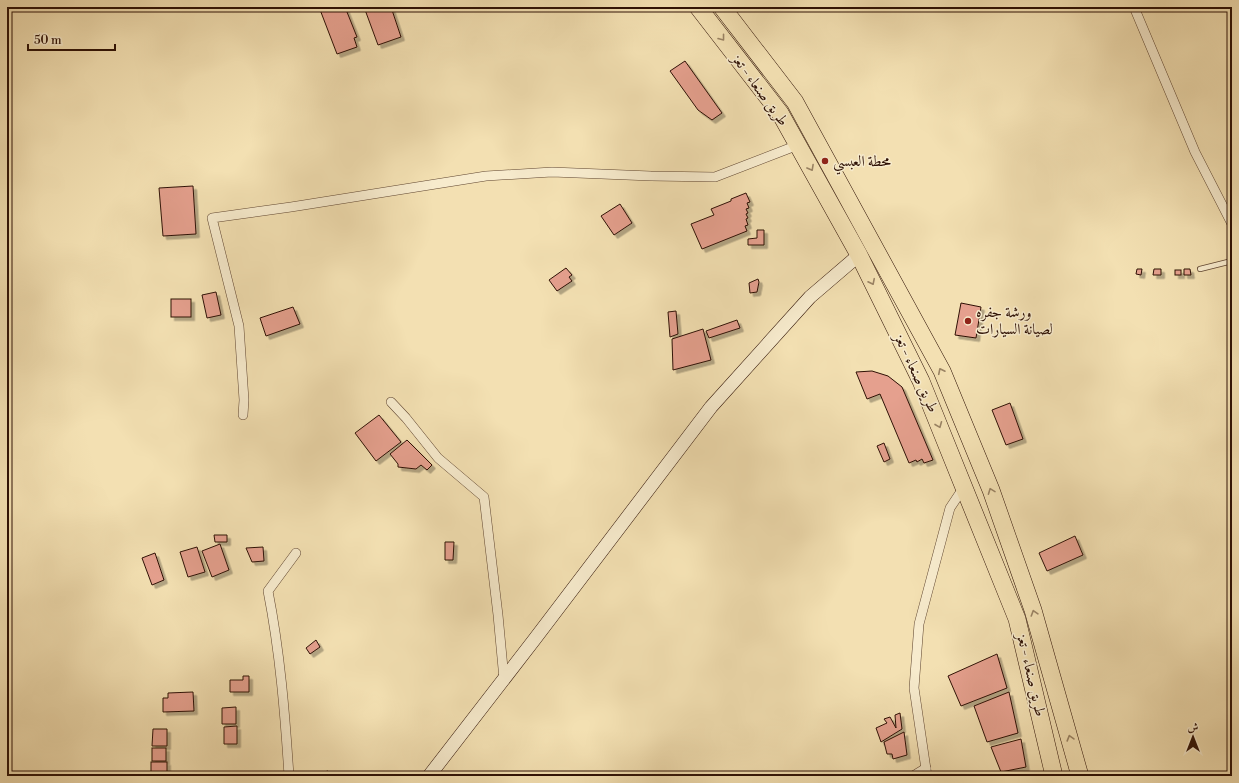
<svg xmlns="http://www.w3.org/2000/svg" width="1239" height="783" viewBox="0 0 1239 783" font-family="'Libre Bodoni',Amiri,serif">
<defs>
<filter id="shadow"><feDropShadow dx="3.5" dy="3.5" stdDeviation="0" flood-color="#0004"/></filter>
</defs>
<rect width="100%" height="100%" fill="#f3e0b2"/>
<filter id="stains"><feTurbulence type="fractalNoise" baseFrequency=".005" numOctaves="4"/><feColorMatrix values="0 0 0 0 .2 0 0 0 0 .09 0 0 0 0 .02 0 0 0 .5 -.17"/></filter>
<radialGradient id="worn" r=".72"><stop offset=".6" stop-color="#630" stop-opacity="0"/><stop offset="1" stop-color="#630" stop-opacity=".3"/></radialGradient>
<g fill="#e5a08e" stroke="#2e1105" filter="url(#shadow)">
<path d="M319 7H345L357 37 354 38 357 47 337 54Z"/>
<path d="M364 7H391L401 37 378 45Z"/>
<path d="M685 61 722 113 712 120 698 110 670 71Z"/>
<path d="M193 186 196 234 163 236 159 188Z"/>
<path d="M746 193 750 202 747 203 749 208 746 209 748 213 746 214 748 218 746 219 748 225 745 226 747 231 702 249 691 224 714 215 711 209 731 201V199Z"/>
<path d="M620 204 632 223 614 235 601 216Z"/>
<path d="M757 230H764V245H748V239L757 238Z"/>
<path d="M566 268 572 275 569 277 572 281 557 291 549 280Z"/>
<path d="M1137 269H1142L1141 275 1136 274Z"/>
<path d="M1154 269H1161V275H1153Z"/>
<path d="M1184 269H1190L1191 275H1184Z"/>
<rect x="1175" y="270" width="6" height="5"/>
<path d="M758 279 759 282 757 292 750 293 749 283Z"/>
<path d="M216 292 221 315 207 318 202 295Z"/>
<rect x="171" y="299" width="20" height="18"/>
<path d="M961 303 981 307 976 338 955 335Z"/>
<path d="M293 307 300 324 266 336 260 318Z"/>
<path d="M676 311 678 334 670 337 668 312Z"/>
<path d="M737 320 740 328 709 338 706 331Z"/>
<path d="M703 329 711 360 673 370 672 339Z"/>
<path d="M872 371 888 376 902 387 933 460 924 463 922 459 917 462 916 460 909 463 880 394 867 399 856 372Z"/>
<path d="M1010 403 1023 439 1006 445 992 410Z"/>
<path d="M379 415 401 442 376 461 355 433Z"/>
<path d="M407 440 432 465 427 470 421 465 416 469 398 467V464L390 454Z"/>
<path d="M884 443 890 459 884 462 877 446Z"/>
<path d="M214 535H227V542H215Z"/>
<path d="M1075 536 1083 555 1047 571 1039 553Z"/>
<path d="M445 542H454L453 560H445Z"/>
<path d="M220 544 229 570 212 577 202 551Z"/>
<path d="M197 547 205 572 188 577 180 552Z"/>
<path d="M263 547 264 561 252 562 246 548Z"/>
<path d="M155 553 164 580 152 585 142 558Z"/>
<path d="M316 640 320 647 310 654 306 648Z"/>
<path d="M997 654 1007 688 961 706 948 676Z"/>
<path d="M243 676H249V692H230V680H243Z"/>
<path d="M193 692 194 711 163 712V698H168V693Z"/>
<path d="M1009 692 1018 733 987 742 974 706Z"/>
<path d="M236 707V724H222V708Z"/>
<path d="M900 713 902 729 881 742 876 728 887 723 884 719 890 717 896 728 895 715Z"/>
<path d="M237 726V744H224V727Z"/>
<path d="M153 729H167V746H152Z"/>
<path d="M904 732 907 755 893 759 892 754H887L884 742Z"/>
<path d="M1021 739 1026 767 1001 772 991 747Z"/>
<rect x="152" y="748" width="14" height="13"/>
<rect x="151" y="762" width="16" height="14"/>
<path d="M328 771 329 776H308Z"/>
</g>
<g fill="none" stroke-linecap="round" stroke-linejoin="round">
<defs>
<path id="lane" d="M1200 269 1232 261"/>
<g id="street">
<path d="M1134 7 1195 152 1232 224"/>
<path d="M391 402 406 418 438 458 484 497 498 615 504 679"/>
<path d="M243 415 244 400 239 326 212 218 291 207 486 176 552 172 651 176 715 177 798 145"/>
<path d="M289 776C285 714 280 652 268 591L296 553"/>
<path d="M913 776 926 768"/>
<path d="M927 776 914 688 919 624 950 508 964 487"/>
</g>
<path id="secondary" d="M429 776 534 640 711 407 810 297 859 255"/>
<g id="highway">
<path d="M698 7 780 113 859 255 921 381 1017 619 1054 776"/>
<path d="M722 7 795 102 942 371 991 490 1033 610 1080 776"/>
</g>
</defs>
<use href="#lane" stroke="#5f4530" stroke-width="6"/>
<use href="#street" stroke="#5f4530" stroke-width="10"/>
<use href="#secondary" stroke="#2e1105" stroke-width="14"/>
<use href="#highway" stroke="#2e1105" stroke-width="18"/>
<use href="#lane" stroke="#f7ebcd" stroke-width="4.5"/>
<use href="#street" stroke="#f7ebcd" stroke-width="9"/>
<use href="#secondary" stroke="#f7ebcd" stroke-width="13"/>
<use href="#highway" stroke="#f3e0b2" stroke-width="17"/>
</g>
<defs><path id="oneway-chevron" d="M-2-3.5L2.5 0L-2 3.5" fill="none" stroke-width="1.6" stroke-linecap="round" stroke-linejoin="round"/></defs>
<g stroke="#9a8364">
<use href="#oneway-chevron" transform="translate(722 38) rotate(52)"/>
<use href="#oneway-chevron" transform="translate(811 168) rotate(61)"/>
<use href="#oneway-chevron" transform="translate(872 282) rotate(64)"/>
<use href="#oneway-chevron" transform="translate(941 371) rotate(-116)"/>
<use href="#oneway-chevron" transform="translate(939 425) rotate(68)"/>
<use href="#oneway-chevron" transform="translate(991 491) rotate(-111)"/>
<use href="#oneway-chevron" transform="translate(1034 613) rotate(-107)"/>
<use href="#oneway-chevron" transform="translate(1070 738) rotate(-106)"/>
</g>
<g fill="#8f2418" stroke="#f7ebcd" stroke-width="1.5">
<circle cx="825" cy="161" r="4"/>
<circle cx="968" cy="321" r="4"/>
</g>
<g text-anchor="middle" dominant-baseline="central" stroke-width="3" stroke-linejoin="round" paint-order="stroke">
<g font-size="15" fill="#2e1105" stroke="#f7ebcd">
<text transform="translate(760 90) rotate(54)">طريق صنعاء - تعز</text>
<text transform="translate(916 373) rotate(65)">طريق صنعاء - تعز</text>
<text transform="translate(1031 675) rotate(77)">طريق صنعاء - تعز</text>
</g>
<g font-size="15" fill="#2e1105" stroke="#f7ebcd" text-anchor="start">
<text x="833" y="161">محطة العبسي</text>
<text x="976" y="312">ورشة جفره<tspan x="976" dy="17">لصيانة السيارات</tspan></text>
</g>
</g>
<rect width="1239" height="783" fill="none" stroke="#f3e0b2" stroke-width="24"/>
<rect x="8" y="8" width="1223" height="767" fill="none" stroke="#2e1105" stroke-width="2"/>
<rect x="12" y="12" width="1215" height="759" fill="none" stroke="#2e1105"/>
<g transform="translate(1193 737)" stroke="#f7ebcd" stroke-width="3" paint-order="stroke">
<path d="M0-3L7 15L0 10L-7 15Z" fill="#2e1105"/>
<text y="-6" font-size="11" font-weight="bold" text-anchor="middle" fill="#2e1105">ش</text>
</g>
<path d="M28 44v6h87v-6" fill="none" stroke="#2e1105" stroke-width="2"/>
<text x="34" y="44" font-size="12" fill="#2e1105" stroke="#f7ebcd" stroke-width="3" paint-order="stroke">50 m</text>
<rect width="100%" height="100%" filter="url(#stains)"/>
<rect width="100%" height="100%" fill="url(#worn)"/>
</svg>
